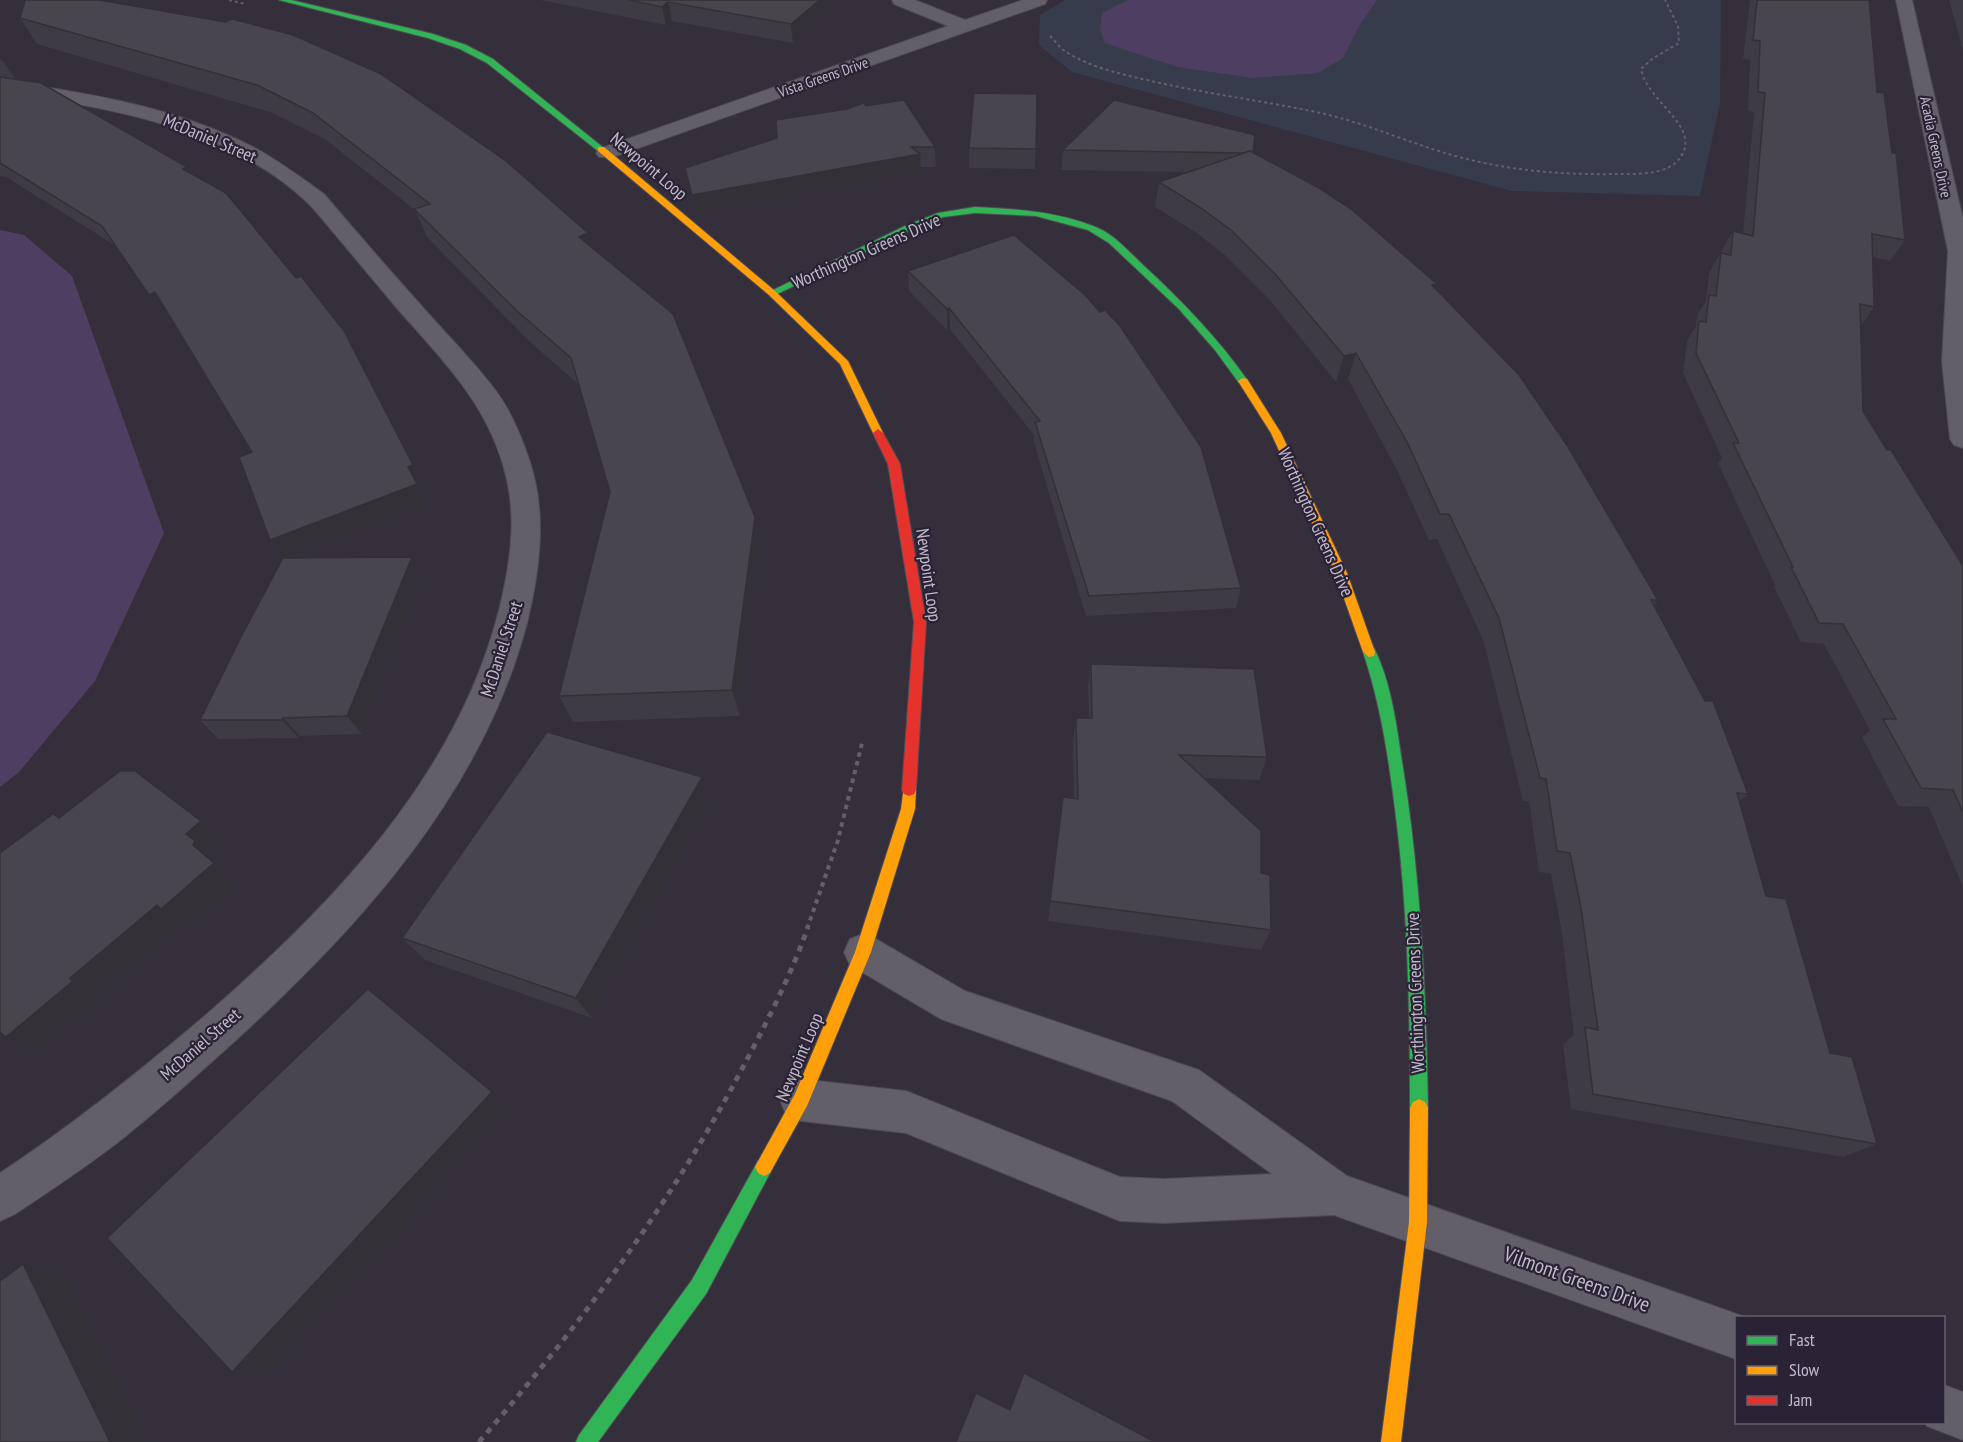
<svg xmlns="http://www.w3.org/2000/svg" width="1963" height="1442" viewBox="0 0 1963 1442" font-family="'PT Sans Narrow',sans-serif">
<rect width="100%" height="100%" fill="#342f3b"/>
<path fill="#373c4c" d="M1065 0H1721L1720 103 1700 196 1512 191 1072 72 1039 45 1040 15Z"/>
<g fill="#4e3f62">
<path d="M1128 0H1377L1359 26 1343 58 1318 73 1253 78 1178 67 1105 43 1100 30 1102 13Z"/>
<path d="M0 230 24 235 72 276 164 533 95 681 19 772 0 787Z"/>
</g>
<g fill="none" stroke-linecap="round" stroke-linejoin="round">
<defs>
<g id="street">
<path d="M892 0H915L965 20 1023 0H1047L1045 4 613 157H599L596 153 599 149 948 26 894 4Z"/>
<path d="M1896 0H1912L1963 219V448L1954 445 1950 439 1942 362 1948 251Z"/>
<path d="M0 80C86 93 173 106 251 146 277 159 300 177 324 194 358 234 392 273 427 312 450 338 475 363 496 391 511 411 522 438 530 462 547 514 540 570 527 623 483 791 361 926 236 1040 197 1075 158 1111 117 1143 84 1168 50 1191 15 1214L0 1221V1173C73 1125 140 1071 207 1014 333 904 457 776 499 610 510 566 517 520 506 476 489 404 442 360 395 306 377 284 358 262 339 239 329 228 319 214 308 203 227 126 106 107 0 92Z"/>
<path d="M863 934 876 939 965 991 1199 1070 1347 1176 1748 1318H1736V1359L1334 1215 1164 1223 1120 1221 906 1133 801 1121 786 1115 780 1100 786 1085 801 1079 906 1091 1120 1177 1164 1179 1272 1174 1172 1101 941 1019 850 965 844 952 850 939Z"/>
<path d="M1944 1385 1963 1392V1440L1927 1426 1925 1422H1944Z"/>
</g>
<g id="fast">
<path d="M279 0H291L433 34 466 45 493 59 605 149 598 151 487 63 460 49 428 38Z"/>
<path d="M975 207C1015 209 1054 211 1093 226 1113 233 1128 251 1143 265 1182 301 1218 338 1248 381L1243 384 1239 383 1215 350 1179 309 1109 243 1088 230 1036 216 975 213 943 217 911 230 775 295 767 293 905 226 938 213Z"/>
<path d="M1369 647 1374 648C1392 684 1397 729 1403 768 1421 880 1426 994 1428 1108L1425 1114 1419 1117 1413 1114 1410 1108C1410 1011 1408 914 1396 817 1389 761 1381 705 1363 652Z"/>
<path d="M764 1158 770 1161 773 1167 770 1173 706 1294 598 1442H576L579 1435 692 1280 758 1161Z"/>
</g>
<g id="slow">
<path d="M598 147H604L775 291 848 361 883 433 882 436 878 437 873 433 840 364 769 295 598 151Z"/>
<path d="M1243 378 1247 379 1281 433 1347 573 1375 652 1374 656 1369 657 1363 652 1335 573 1271 433 1238 381Z"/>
<path d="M909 784 914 786 916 790 915 809 871 952 807 1106 770 1173 764 1176 758 1173 755 1167 795 1094 855 952 901 809 904 786Z"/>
<path d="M1419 1099 1425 1102 1428 1108 1427 1222 1401 1442H1381L1409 1222 1410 1108 1413 1102Z"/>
</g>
<path id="jam" d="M878 429 883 433 900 464 926 622 916 790 914 794 909 796 904 794 902 790 914 622 888 464 873 433Z"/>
</defs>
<use href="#street" stroke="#4e4a53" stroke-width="2"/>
<use href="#fast" stroke="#514c57" stroke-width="2"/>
<use href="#slow" stroke="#514c57" stroke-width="2"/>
<use href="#jam" stroke="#514c57" stroke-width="2"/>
<g stroke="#636068" stroke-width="2" stroke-dasharray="3 3" stroke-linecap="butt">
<path d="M229 0 245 4"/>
<path d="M1050 36C1055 41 1060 48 1066 52 1090 67 1120 74 1147 80 1206 94 1266 101 1325 114 1371 125 1414 145 1459 157 1511 171 1564 175 1617 174 1638 174 1672 176 1683 153 1697 124 1647 101 1641 69L1652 59 1679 43 1678 26 1665 0"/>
</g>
<path stroke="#636068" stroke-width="4" stroke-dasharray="4.5 4.5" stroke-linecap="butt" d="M807 929 838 840 862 743"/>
<path stroke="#636068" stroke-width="5" stroke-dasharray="6 6" stroke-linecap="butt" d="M479 1442C580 1325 671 1204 743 1067 767 1022 791 975 808 927"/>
<use href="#street" fill="#625f68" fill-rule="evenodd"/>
<use href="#fast" fill="#30b455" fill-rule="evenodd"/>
<use href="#slow" fill="#ff9f0a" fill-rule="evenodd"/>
<use href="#jam" fill="#e5322d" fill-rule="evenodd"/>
</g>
<g fill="#3f3b44">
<path d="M100 0 588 233 593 248 761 545 740 716 573 722 559 696 610 492 578 384 528 340 427 237 415 210 326 140 270 112 37 44 20 18Z"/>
<path d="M540 0H843L793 43 672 21 666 25Z"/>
<path d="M1750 0H1869L1877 92 1905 240 1890 261 1873 257 1874 307 1861 326 1863 411 1887 450 1963 566V887L1929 807 1898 806 1862 737 1870 730 1824 644 1801 642 1774 587 1775 585 1718 463 1722 458 1683 373 1687 341 1696 326 1697 315 1706 301 1709 273 1733 231 1743 233 1754 112 1748 111 1750 60 1743 59Z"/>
<path d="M1949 0H1963V50Z"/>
<path d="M0 59 3 61 15 79 190 173 296 278 344 331 355 352 424 485 419 487 429 505 290 558 412 557 424 577 362 734 300 736 299 738 218 739 200 720 283 558 270 540 252 452 168 313 163 315 116 246 6 177 0 176Z"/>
<path d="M1037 94 1035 169 969 168V148Z"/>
<path d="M866 106 935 147 936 167H920L921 174 696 215 685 168 777 138Z"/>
<path d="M1063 150 1253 152 1435 288 1658 600 1654 606 1748 794 1739 802 1766 896 1830 1053 1877 1144 1843 1157 1571 1109 1563 1044 1574 1035 1561 927 1551 874 1539 872 1529 801H1523L1484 642 1437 539 1429 540 1396 468 1348 379 1336 382 1270 300 1226 256 1197 233 1155 207 1159 182 1187 172 1061 170Z"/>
<path d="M1014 235 1241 588 1236 608 1086 616 1034 443V435L950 329 947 330 909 291 908 271Z"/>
<path d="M1091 664 1267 757 1259 780 1204 778 1261 873 1271 930 1261 950 1048 921 1063 797 1074 798 1073 741 1076 718H1089L1088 688Z"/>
<path d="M702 777 712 803 592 1018 425 960 402 938Z"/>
</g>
<g fill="#333037">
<path d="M820 0H843L793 43 791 24Z"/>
<path d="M668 2 672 21 666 25 662 7Z"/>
<path d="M920 154 921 174 696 215 692 195Z"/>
<path d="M588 233 597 261 579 237Z"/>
<path d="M155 292 169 313 163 315 149 295Z"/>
<path d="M949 308 950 329 947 330V309Z"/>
<path d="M344 331 424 485 419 487 429 505 284 560 270 540Z"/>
<path d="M1356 353 1348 379 1336 382 1344 356Z"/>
<path d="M755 517 761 545 740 716 732 690Z"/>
<path d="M412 557 424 577 362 734 347 716Z"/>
<path d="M283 718 300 736 299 738 282 720Z"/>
<path d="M702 777 712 803 592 1018 576 998Z"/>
<path d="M201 821 225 842 211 854 220 862 218 866 239 884 188 928 183 925 101 996 104 999 40 1054 6 1037 70 978 193 845 186 834Z"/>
<path d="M492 1092 512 1109 268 1379 232 1372Z"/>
<path d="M23 1264 67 1275 152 1442H110Z"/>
</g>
<g fill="#49454f" stroke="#333037" stroke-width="1.5">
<path d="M25 0H100L225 22 232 19 293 35 381 74 506 161 588 233 579 237 673 314 755 517 732 690 559 696 610 492 571 358 517 311 414 209 430 204 313 113 257 85 20 18Z"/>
<path d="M629 0H820L791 24 668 2 662 7Z"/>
<path d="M1757 0H1869L1877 92 1884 93 1892 153H1896L1905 240 1872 234 1874 307 1860 304 1863 411 1887 450H1891L1963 566V812L1953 790 1921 788 1883 719H1896L1843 624 1819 623 1791 567H1793L1733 443H1739L1696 353 1699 321 1706 322 1709 295 1716 296 1721 253 1731 255 1733 231 1753 236 1765 93 1758 92 1760 41 1753 40Z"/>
<path d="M0 77 41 83 187 167 183 169 226 193 296 278 301 276 344 331 413 465 408 467 417 484 270 540 239 457 252 452 155 292 149 295 102 226 0 163Z"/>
<path d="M974 93 1037 94 1036 149 969 148Z"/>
<path d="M904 100 935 147H911L920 154 692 195 685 168 777 138 776 120 847 109 864 103 866 106Z"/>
<path d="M1114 100 1255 135 1253 152 1250 151 1243 153 1063 150Z"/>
<path d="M1250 151 1319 188 1351 209 1437 284 1432 285 1519 375 1568 447 1658 600H1651L1705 701H1713L1748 794 1737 793 1766 896 1786 899 1830 1053 1852 1057 1877 1144 1593 1094 1585 1027 1598 1030 1581 908 1570 853 1557 851 1546 779 1540 778 1499 618 1449 514H1440L1407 442 1356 353 1344 356 1276 275 1231 230 1201 208 1159 182Z"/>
<path d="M1014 235 1085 295 1100 312 1105 310 1120 326 1201 447 1241 588 1089 596 1035 422 1040 421 949 308 947 309 908 271Z"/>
<path d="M412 557 347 716 283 718 282 720H200L242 635 283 558Z"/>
<path d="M1091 664 1254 669 1267 757 1179 755 1261 831V873L1270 875 1271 930 1050 901 1063 797 1078 799 1076 718H1092Z"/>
<path d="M547 732 702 777 576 998 402 938Z"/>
<path d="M120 771H135L201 821 186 834 195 841 193 845 214 863 161 909 157 905 70 978 73 981 6 1037 0 1032V853L53 814 59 818Z"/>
<path d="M368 989 492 1092 232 1372 107 1238Z"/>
<path d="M23 1264 110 1442H0V1281Z"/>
<path d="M1024 1373 1155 1442H956L976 1393 1010 1410Z"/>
</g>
<g text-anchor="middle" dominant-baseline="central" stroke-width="4.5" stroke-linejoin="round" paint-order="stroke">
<g font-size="15" fill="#c1baca" stroke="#2a2235">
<text transform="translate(823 77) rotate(-19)">Vista Greens Drive</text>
<text transform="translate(1936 147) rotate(78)">Acadia Greens Drive</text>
</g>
<g font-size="18" fill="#c1baca" stroke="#2a2235">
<text transform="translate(210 138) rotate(23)">McDaniel Street</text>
<text transform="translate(649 166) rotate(40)">Newpoint Loop</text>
<text transform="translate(866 251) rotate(-24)">Worthington Greens Drive</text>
<text transform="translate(1316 522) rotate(66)">Worthington Greens Drive</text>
<text transform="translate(929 575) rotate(82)">Newpoint Loop</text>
<text transform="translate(501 649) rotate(-72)">McDaniel Street</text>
<text transform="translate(1415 993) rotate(-92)">Worthington Greens Drive</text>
<text transform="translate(200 1044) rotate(-41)">McDaniel Street</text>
<text transform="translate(799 1057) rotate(-67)">Newpoint Loop</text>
</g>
<g font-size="21" fill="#c1baca" stroke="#2a2235">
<text transform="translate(1577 1279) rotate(20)">Vilmont Greens Drive</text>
</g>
</g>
<rect x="1735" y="1316" width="210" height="108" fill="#2a2235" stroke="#665f71" stroke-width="1.5"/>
<rect x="1747" y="1336" width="30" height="9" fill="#30b455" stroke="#665f71" stroke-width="1.5"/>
<text x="1789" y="1346" font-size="18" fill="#c1baca">Fast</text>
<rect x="1747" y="1366" width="30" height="9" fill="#ff9f0a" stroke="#665f71" stroke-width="1.5"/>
<text x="1789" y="1376" font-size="18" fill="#c1baca">Slow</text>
<rect x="1747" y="1396" width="30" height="9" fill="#e5322d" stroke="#665f71" stroke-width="1.5"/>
<text x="1789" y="1406" font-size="18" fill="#c1baca">Jam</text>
</svg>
